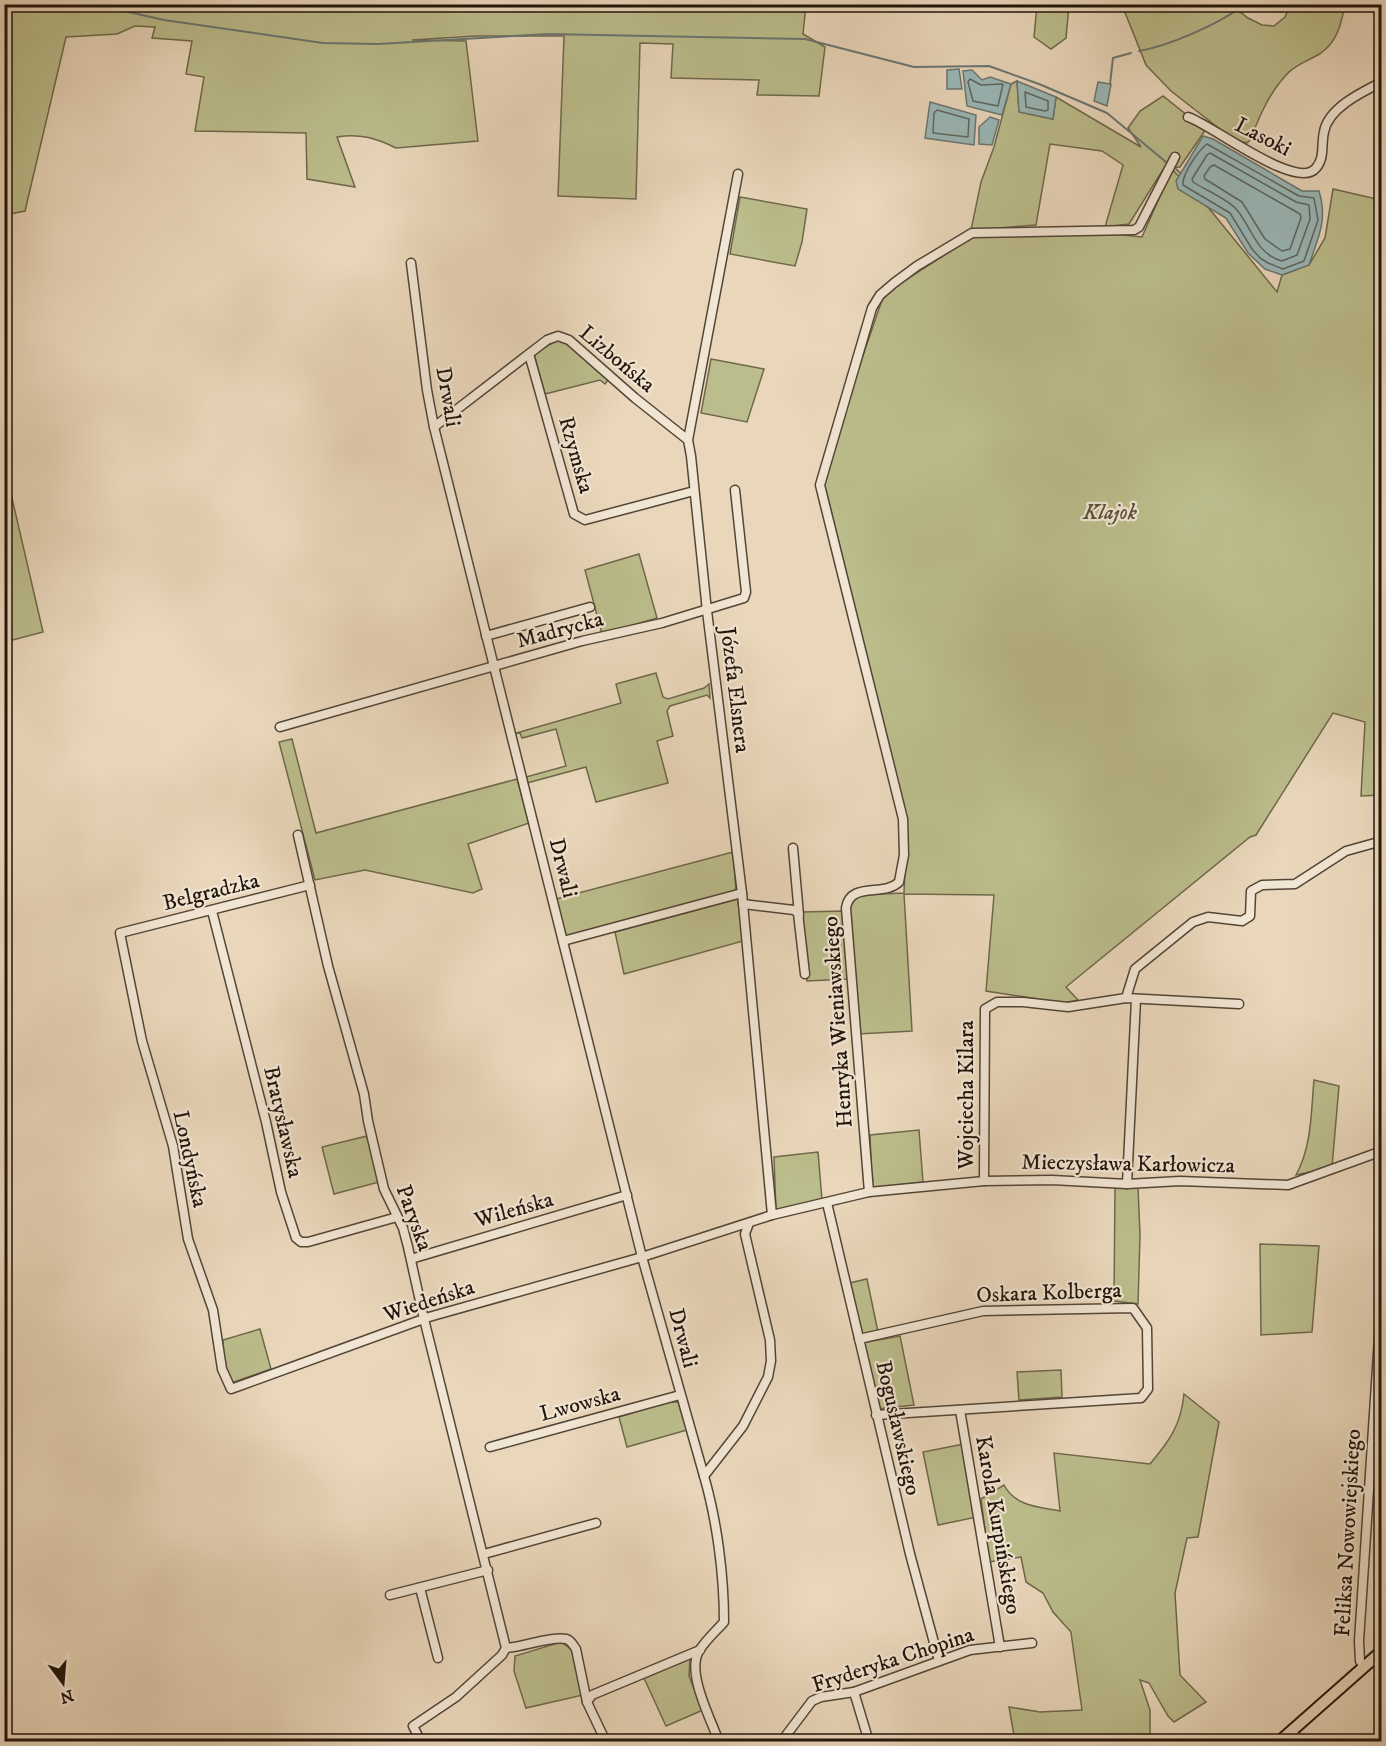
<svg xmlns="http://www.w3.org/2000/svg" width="1386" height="1746" viewBox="0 0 1386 1746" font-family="'IM FELL DW Pica',serif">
<rect width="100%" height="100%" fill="#ead7bb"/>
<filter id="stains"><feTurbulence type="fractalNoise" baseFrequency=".00333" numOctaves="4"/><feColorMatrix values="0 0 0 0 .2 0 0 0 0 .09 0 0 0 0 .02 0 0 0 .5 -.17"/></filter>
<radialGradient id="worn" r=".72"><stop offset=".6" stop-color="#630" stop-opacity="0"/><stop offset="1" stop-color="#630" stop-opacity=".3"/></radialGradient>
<g fill="#bcbd8c" stroke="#6e684c" stroke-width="1.5">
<path d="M5 4 806 5 803 34 825 47 819 96 757 95 759 80 671 78 673 44 640 43 636 199 558 196 564 36H476L412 40 466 41 478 141 396 148C376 138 359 133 337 137L355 187 307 179 306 133 195 131 204 77 186 74 192 41 152 38 155 27 135 26 117 34 66 37 25 211 5 215Z"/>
<path d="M1037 5H1069L1066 38 1051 49 1034 37Z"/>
<path d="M1122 5H1231L1248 18 1262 25 1274 26 1285 17 1290 5H1345C1341 23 1338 41 1321 53 1310 60 1299 63 1289 72 1270 91 1260 115 1250 140L1247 143 1234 140 1171 91 1146 65Z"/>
<path d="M1017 81 1019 112 1053 119 1056 97 1141 147 1128 128 1140 111 1163 96 1203 128 1204 132 1180 167 1164 168 1129 224 1105 227 1123 165 1102 151 1050 144 1036 225 971 230 981 182 994 147 1011 84Z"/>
<path d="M1172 169 1212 212 1277 292 1282 275 1309 265 1325 238 1333 189 1381 200V795L1361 796 1365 722 1333 713 1256 835 1250 837 1066 987 1078 1000 1064 1003 986 991 994 895 904 894 912 1031 858 1034 850 909 852 901 857 895 904 893 907 819 824 482 854 382 884 294 974 236 1103 233 1142 237Z"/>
<path d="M740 197 807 209 802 242 795 266 730 254Z"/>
<path d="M557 340 567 342 608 380 605 384 600 380 545 394 534 354Z"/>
<path d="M711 359 764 369 747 422 701 413Z"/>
<path d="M5 468 43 632 5 642H4Z"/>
<path d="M639 554 657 618 602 634 585 570Z"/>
<path d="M656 673 663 697 668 699 704 688 709 684 710 698 707 695 670 706 667 711 673 736 657 741 668 783 596 802 586 767 527 783 526 777 566 766 556 729 522 738 520 733 513 734 621 703 616 684Z"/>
<path d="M292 739 316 833 517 779 529 823 468 844 482 889 473 893 365 870 315 880 279 742Z"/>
<path d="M733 852 736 891 565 937 556 899Z"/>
<path d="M738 899 743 941 624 974 615 932Z"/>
<path d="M843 911 848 979 807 981 802 912Z"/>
<path d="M1314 1080 1339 1086 1332 1167 1296 1175C1312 1146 1311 1112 1314 1080Z"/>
<path d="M919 1130 923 1182 872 1188 870 1135Z"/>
<path d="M367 1136 379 1182 334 1194 322 1147Z"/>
<path d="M818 1152 822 1200 776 1211 774 1157Z"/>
<path d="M1115 1187H1138L1140 1235 1138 1304 1114 1301Z"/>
<path d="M1260 1244 1319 1246 1312 1332 1261 1335Z"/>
<path d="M867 1279 878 1332 861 1335 849 1283Z"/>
<path d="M260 1329 271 1369 234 1382 231 1381 224 1363 223 1340Z"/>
<path d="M900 1336 914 1405 877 1409 862 1343Z"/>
<path d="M1061 1370 1062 1397 1019 1400 1017 1372Z"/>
<path d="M1184 1394 1219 1422 1198 1537 1187 1538 1175 1593 1180 1675 1206 1702 1174 1722 1168 1716 1149 1683 1140 1680 1150 1710V1741H1015L1009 1707 1040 1712 1082 1710 1072 1640 1071 1632 1053 1612 1043 1593 1026 1582 1021 1557 989 1562 981 1499 1004 1485C1015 1506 1038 1507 1060 1511L1054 1453 1150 1464C1170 1440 1181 1425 1184 1394Z"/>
<path d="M668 1402H678L687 1430 627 1447 619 1417Z"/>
<path d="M964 1444 977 1517 938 1525 923 1452Z"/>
<path d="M561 1642 572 1650 583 1695 526 1708 514 1671 515 1656Z"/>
<path d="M690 1658 689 1676 703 1710 666 1726 643 1676Z"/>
</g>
<g fill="#9ab8b8" stroke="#6a7673" stroke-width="1.5">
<path d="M959 69 962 89H947V70Z"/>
<path d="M972 70 982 80 990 77 1011 84 1002 115 967 106 963 71Z"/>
<path d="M1017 81 1056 97 1053 119 1019 112Z"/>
<path d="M1098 82 1111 84 1107 106 1094 101Z"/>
<path d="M930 102 976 115 974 145 925 138Z"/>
<path d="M990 117 999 120 992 145 979 144V127Z"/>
<path d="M1203 136 1213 139 1302 191H1319C1328 221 1318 237 1309 265L1282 275 1265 269 1248 253 1226 218 1178 189 1176 181Z"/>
</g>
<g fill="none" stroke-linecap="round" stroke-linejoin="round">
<g stroke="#5e6662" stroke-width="1.5">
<path d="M970 79 981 85 1003 84 998 106 973 101 968 82Z"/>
<path d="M1025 92 1048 101V110L1045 111 1026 107Z"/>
<path d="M937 110 969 119 968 137 933 133 934 113Z"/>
<path d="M1207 144 1299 196 1314 198 1318 220 1304 261 1283 269 1268 263 1260 258 1252 249 1230 213 1183 185C1182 174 1198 151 1207 144Z"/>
<path d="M1210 153 1296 202 1309 205 1310 219 1297 255 1282 261C1256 254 1252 228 1237 210 1228 199 1205 190 1193 182L1192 179 1207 155Z"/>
<path d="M1214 165 1300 214 1301 218 1290 249 1282 251 1265 239 1242 202 1205 179 1204 176 1210 167Z"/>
</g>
<g stroke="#6a7673" stroke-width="2">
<path d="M93 4 164 20 323 43 378 44 548 34 805 39 914 67 989 66 1039 84 1107 113 1166 162"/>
<path d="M1139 51C1168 46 1217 25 1241 7"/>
<path d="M1110 84 1113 58 1131 53"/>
<path d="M1176 169 1180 173"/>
</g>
<defs>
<g id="minor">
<path d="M1188 117C1211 124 1297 192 1316 168 1325 158 1321 144 1324 132 1328 108 1362 92 1382 82"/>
<path d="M738 174 688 440 691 456 707 611 742 893 772 1215"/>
<path d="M411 263 427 390 434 427 642 1257 704 1476"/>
<path d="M529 354 574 514 585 520 694 491"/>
<path d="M434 427 547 340 558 336 569 340 635 398 688 440"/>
<path d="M486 636 590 607"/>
<path d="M280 727 582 641 662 623 744 598 746 592 735 490"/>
<path d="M298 835 328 966 364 1094 368 1121 384 1189 403 1228 408 1247 424 1319 506 1648"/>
<path d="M793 848 799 915"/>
<path d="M310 885 120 933 142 1041 173 1146 188 1239 213 1310 222 1369 231 1389 429 1317 642 1257 772 1215 869 1192 984 1181 1052 1180 1127 1184 1180 1181 1288 1185 1382 1151"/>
<path d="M743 904 794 910 798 913 805 974"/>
<path d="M212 911 266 1122 281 1192 296 1238 301 1242H308L397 1217"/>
<path d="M563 941 742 893"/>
<path d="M1126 998 1135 969 1193 922 1208 917 1242 921 1250 916 1251 891 1262 885 1295 884 1346 851 1382 841"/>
<path d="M1382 1095 1379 1113 1382 1146"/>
<path d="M984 1181 985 1009 997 1002H1023L1068 1007 1126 998 1239 1004"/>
<path d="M1127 1184 1136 999"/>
<path d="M869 1192 846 908C850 881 884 897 899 882L904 855 903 819 820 485 872 308 880 295 894 283 917 266 972 233 1134 230 1139 227 1175 157"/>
<path d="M827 1203 910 1554 939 1661"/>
<path d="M411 1259 627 1195"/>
<path d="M859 1339 983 1311 1133 1308 1147 1328 1148 1389 1141 1398 876 1415"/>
<path d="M960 1410 1000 1647"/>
<path d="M490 1447 680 1395"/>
<path d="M484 1554 596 1523"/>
<path d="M420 1588 438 1658"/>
<path d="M390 1595 488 1570"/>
<path d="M506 1648C522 1647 552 1636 566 1639 571 1640 573 1645 576 1649L587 1702"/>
<path d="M1364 1666 1360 1661 1359 1641 1382 1292"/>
<path d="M854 1692 869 1742"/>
<path d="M1292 1730 1297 1742"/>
<path d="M421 1742 413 1726 456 1697 502 1655 506 1648"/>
<path d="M606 1742 587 1702 592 1695 700 1650"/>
<path d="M719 1742C711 1719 686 1673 699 1651 705 1641 716 1631 724 1622 724 1575 717 1521 704 1476L743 1426 768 1377 771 1361 770 1340 745 1234 749 1223"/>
<path d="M781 1742 812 1701 821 1697 854 1692 970 1650 1032 1643"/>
</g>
<path id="major" d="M1279 1742 1382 1651"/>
</defs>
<use href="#minor" stroke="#534537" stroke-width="11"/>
<use href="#major" stroke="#21140b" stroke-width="14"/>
<use href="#minor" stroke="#f1e5d3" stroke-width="8"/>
<use href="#major" stroke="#ead7bb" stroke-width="10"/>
</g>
<g text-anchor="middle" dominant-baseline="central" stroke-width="4.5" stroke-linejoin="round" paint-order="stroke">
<g font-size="22" fill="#21140b" stroke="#f1e5d3">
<text transform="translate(1263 137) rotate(27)">Lasoki</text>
<text transform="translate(617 359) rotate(40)">Lizbońska</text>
<text transform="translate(448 397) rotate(80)">Drwali</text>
<text transform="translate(576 455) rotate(74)">Rzymska</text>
<text transform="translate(560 630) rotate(-15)">Madrycka</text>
<text transform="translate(735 690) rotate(83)">Józefa Elsnera</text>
<text transform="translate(563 868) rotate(76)">Drwali</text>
<text transform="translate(211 892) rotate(-14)">Belgradzka</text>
<text transform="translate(838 1022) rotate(-94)">Henryka Wieniawskiego</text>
<text transform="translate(966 1095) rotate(-90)">Wojciecha Kilara</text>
<text transform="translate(283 1122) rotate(77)">Bratysławska</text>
<text transform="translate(190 1159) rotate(78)">Londyńska</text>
<text transform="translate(1128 1164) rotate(1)">Mieczysława Karłowicza</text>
<text transform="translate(514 1210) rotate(-16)">Wileńska</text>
<text transform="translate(414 1218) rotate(70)">Paryska</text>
<text transform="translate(1049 1293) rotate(-2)">Oskara Kolberga</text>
<text transform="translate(429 1301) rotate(-18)">Wiedeńska</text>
<text transform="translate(683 1338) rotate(75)">Drwali</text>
<text transform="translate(580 1404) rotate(-15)">Lwowska</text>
<text transform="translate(898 1428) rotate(77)">Bogusławskiego</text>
<text transform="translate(998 1525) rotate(80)">Karola Kurpińskiego</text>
<text transform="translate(1348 1533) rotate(-87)">Feliksa Nowowiejskiego</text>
<text transform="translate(893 1660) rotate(-18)">Fryderyka Chopina</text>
</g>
<g font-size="22" font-style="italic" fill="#574f38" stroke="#f1e5d3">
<text x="1110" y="512">Klajok</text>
</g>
</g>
<rect width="1386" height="1746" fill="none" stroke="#ead7bb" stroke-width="24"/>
<rect x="6" y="6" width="1374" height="1734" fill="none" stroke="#21140b" stroke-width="3"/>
<rect x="12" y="12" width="1362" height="1722" fill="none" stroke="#21140b" stroke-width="1.5"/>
<g transform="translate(63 1683) rotate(164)" stroke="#f1e5d3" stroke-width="4.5" paint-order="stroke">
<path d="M0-4.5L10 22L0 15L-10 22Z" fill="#21140b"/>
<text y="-9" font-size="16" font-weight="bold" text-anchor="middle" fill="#21140b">N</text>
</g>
<rect width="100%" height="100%" filter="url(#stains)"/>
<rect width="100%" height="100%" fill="url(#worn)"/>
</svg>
